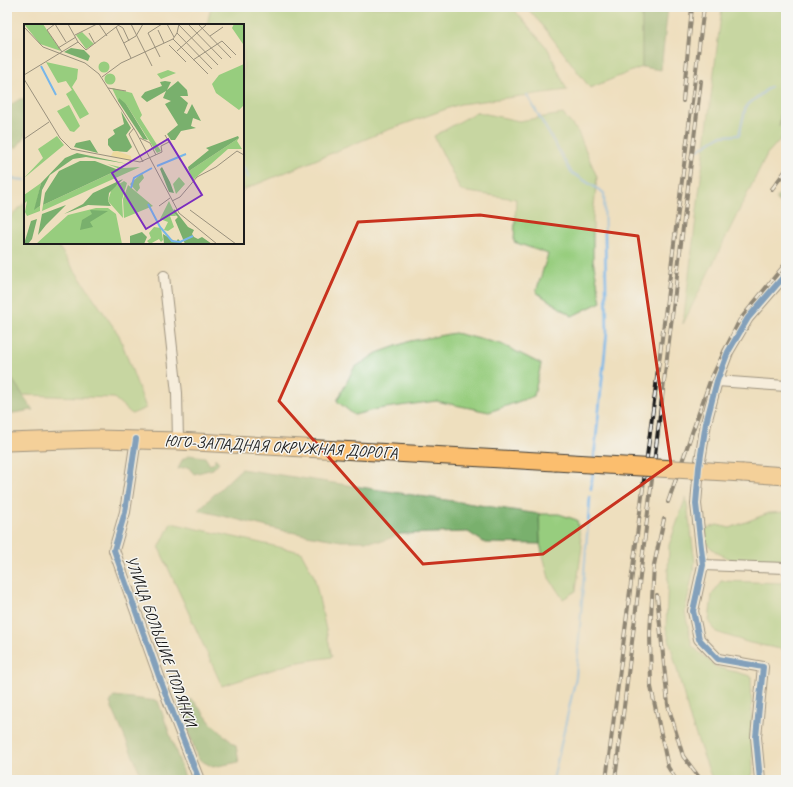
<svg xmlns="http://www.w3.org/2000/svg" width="793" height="787" viewBox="0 0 793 787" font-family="Caveat,sans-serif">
<rect width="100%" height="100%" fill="#f6f6f2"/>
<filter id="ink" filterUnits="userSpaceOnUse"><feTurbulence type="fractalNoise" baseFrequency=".025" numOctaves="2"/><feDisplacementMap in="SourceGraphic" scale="8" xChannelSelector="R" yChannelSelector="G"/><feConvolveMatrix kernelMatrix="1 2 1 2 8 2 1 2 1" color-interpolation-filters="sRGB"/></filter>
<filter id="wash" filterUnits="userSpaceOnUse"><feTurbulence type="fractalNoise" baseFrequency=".012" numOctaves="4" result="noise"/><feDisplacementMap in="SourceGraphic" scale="16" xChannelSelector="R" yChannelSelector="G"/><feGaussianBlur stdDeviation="0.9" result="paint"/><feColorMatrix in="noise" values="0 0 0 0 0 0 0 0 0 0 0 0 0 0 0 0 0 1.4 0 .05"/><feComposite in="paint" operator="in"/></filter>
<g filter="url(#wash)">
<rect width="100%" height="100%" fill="#eedfbe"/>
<g fill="#97cd7e" stroke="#5a744d">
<path d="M211 7H512L548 49 567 90 460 104 385 131 243 190V25H207Z"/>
<path d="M526 7H642V67L590 88 543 26Z"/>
<path d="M722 7H786V64L780 125 786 110V133L767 154 683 324Z"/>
<path d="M477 112 519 121 563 114 578 132 597 177 593 216V260L601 302 572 316 536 292 548 254 514 242 516 199 461 191 434 136Z"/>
<path d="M24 203 25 243H56L119 335 146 408 132 414 114 398 23 395 10 376 7 377V221Z"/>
<path d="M455 333 501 344 541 364 534 396 489 412 436 401 378 409 354 415 337 401 354 368 377 353 410 341Z"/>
<path d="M686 497 695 562 685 612 692 646 716 667 751 676 753 774 745 780 712 779 691 722 666 628 669 545Z"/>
<path d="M786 512V562C755 562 728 567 706 543L705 529 717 525 730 528 769 513Z"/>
<path d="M539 514H559L577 520 582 546 576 591 563 599 549 578 540 544Z"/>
<path d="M171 523 301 552 314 576 332 657 293 663 222 686 159 548Z"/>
<path d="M721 581 786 583V650L750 643 716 632 709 621 712 595Z"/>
</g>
<g fill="#79b06d" stroke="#4a6644">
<path d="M642 7H668L661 70 642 67Z"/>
<path d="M786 64V110L779 127Z"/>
<path d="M20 99H25V137L16 148 7 145V107Z"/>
<path d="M786 186V210L785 211 776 198Z"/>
<path d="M10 376 33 410 7 414V377Z"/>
<path d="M189 455 205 457 210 465 215 462V458L219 462 213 469 194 474 188 467 178 469 182 460Z"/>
<path d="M241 469 539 514 540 544 485 543 468 532 400 534 383 541H341L284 531 198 510Z"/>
<path d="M114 696 158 701 186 780H143L110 703Z"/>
<path d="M189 699 194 701 211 723 236 746 239 762 213 767 198 759 178 700Z"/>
</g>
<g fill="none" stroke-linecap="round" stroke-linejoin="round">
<g stroke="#77b6ea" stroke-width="2.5">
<path d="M527 95 571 172 604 193 607 332 594 458"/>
<path d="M698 150 720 136 739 135 746 106 770 87"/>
<path d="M243 167 248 177"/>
<path d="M7 178 25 180"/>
<path d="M591 489 593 471"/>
<path d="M553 780 576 677 590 497"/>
</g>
</g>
</g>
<g filter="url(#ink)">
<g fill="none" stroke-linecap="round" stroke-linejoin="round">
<defs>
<g id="minor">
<path d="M164 276 177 393 178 441"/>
<path d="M717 381 786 386"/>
<path d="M136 439 125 512 114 550 161 682 199 780"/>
<path d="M703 565 786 568"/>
<path d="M760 780 756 737 763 667 718 659 699 639 693 611 703 565 696 504 699 467 706 423 717 381 728 352 748 318 786 274"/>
</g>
<g id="trunk">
<path d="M7 442 97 439 178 441 555 462"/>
<path d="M743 473 786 476"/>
</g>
</defs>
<use href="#minor" stroke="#3c3934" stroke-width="12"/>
<use href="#trunk" stroke="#3c3934" stroke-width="19"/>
<use href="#minor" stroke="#fff" stroke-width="10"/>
<use href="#trunk" stroke="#fbbe6e" stroke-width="17"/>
<defs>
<g id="rail">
<path d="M683 101 692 7"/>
<path d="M772 189 786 170"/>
<path d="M668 502 710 381 739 321 786 263"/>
<path d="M664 519 654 565 650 633 651 687 668 767 676 780"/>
<path d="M657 595 668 705 683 756 701 780"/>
<path d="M606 780 704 7"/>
<path d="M615 780 701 81"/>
</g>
</defs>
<use href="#rail" stroke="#1c1c1c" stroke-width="4"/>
<use href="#rail" stroke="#f6f6f2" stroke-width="2.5" stroke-dasharray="8" stroke-linecap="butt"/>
<defs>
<path id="trunk-bridge" d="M555 462 743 473"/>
</defs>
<use href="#trunk-bridge" stroke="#3c3934" stroke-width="19" stroke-linecap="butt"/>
<use href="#trunk-bridge" stroke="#fbbe6e" stroke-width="17"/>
<defs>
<g id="cycleway">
<path d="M136 439 125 512 114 550 161 682 199 780"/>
<path d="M760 780 756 737 763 667 718 659 699 639 693 611 703 565 696 504 699 467 706 423 717 381 728 352 748 318 786 274"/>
</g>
</defs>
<use href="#cycleway" stroke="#f6f6f2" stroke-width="8"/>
<use href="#cycleway" stroke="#0057b8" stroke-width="6"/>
</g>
</g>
<path d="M0 0H793V787H0ZM480 215 638 236 671 464 543 554 423 564 279 401 358 222Z" fill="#eedfbe" fill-opacity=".55" fill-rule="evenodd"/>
<path fill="none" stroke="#c8321e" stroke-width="3" stroke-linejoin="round" d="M480 215 638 236 671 464 543 554 423 564 279 401 358 222Z"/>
<g text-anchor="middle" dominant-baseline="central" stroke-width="3" stroke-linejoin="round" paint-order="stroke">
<g font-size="16" fill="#1c1c1c" stroke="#f6f6f2">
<text transform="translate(281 447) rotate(3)">ЮГО-ЗАПАДНАЯ ОКРУЖНАЯ ДОРОГА</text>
<text transform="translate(161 641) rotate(70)">УЛИЦА БОЛЬШИЕ ПОЛЯНКИ</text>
</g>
</g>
<g transform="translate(24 24)">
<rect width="220" height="220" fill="#eedfbe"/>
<path d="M0 0H19L37 27 16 20ZM210 0H220V29L219 20 208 4ZM58 8 70 20 62 25 52 11ZM74.5 43a5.5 5.5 0 1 1 11 0a5.5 5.5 0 1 1-11 0ZM22 38 54 45 53 55 48 63 65 90 56 95 42 70 48 66 42 57 34 59ZM220 40V81L215 86 192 69 188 60 195 51ZM144 46 152 49 137 55 133 50ZM80.5 55a5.5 5.5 0 1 1 11 0a5.5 5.5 0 1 1-11 0ZM88 64 108 69 118 91 116 94 137 127 133 129 102 80 94 77ZM45 81 56 102 50 108 46 107 33 87ZM33 112 40 121 0 154 19 134 14 125ZM215 114 213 117 218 125H204L169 156 165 147ZM83 140 100 144 116 143 18 187 19 181 96 145ZM118 149 120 154 115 160 116 164 113 168 106 160ZM155 153 161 160 152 170 149 160ZM100 157 103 159 98 176 99 194 84 177 88 164ZM17 159 11 185 16 182V187L3 192 1 188 3 177 0 180V171ZM104 161 129 182 100 194 99 175ZM145 177 152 192H146L150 203 144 207 140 206 144 198 136 195ZM72 184H84L92 190 98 220H12L44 191ZM130 203 137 204 139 216 137 218 135 215 126 220 123 217 127 214 125 209Z" fill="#97cd7e"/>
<path d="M47 24 60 26 66 32 64 37 40 28ZM141 57 147 58 143 66 154 57 163 66 164 72H156L164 79 160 89 163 90 168 80 177 97 169 94 167 102 172 104 157 107 151 116H147L143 110 154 101 141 80 147 77 139 74 142 67 123 78 117 73 121 68 138 62 136 58ZM95 74 102 80 124 116 119 115 94 77ZM97 87 107 104 102 111 108 123 103 128 89 127 84 121V115L91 110 89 106 100 100ZM214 112 215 114 165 147 164 143 185 126 182 124ZM66 116 74 129 50 123 52 119ZM53 129 104 140 62 133 49 135 26 151 18 166 16 182 10 186 17 159 41 134ZM56 137H71L92 145 98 144 19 181 21 169 35 147ZM138 143 146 158 150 169 145 168 136 145ZM99 155 85 169 84 177 87 182 64 181 40 190 59 180 69 169ZM42 181 22 201 14 211 18 190ZM150 185 164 203 170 206 168 210 170 213 174 215 178 213 188 220H161L151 196 154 193 149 188ZM66 186 84 187 66 198 69 203 56 206 58 196 68 190ZM13 195 8 215 4 220H0L7 197ZM118 208 123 213 120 220H106V212ZM139 210 152 218 154 215 159 220H140Z" fill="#79b06d"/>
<path d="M93 127 107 132 108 137 87 132 89 128Z" fill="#eeda9e"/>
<path fill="none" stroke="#77b6ea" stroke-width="2" d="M17 42 32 71M133 142 162 130M107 164 110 154 128 144M124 180 136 203 148 217 156 218 169 212"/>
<path fill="none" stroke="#9a917d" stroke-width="1" d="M31 0 23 6 38 28M31 0 42 18M44 0 54 18 62 26 96 0M75 0 83 12M107 0 128 42M143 0 150 13M164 0 198 35M174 0 207 34M94 1 99 4 105 17M155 1 194 41M0 3 19 23 61 39 75 50 112 108 155 189 193 220M92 3 107 34M134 6 140 19M65 9 71 20M153 9 188 45M51 11 73 0M186 12 199 3M149 15 184 50M100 19 112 12 119 0M145 21 162 38M34 24 52 13M153 27 183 0M136 33 124 9 138 0M169 36 198 17 212 31M0 51 54 18M78 53 97 39 149 15 153 9 155 0M0 55 36 114 47 125 116 138 138 128 137 122 145 118 141 111M84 64 102 67M110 104 105 110 119 138M116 114 126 119 132 131M0 115 25 98M148 177 156 173 173 153 192 143 213 127 220 131M135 182 146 174M166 186 212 220"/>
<path fill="#7b2cbf" fill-opacity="0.15" stroke="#7b2cbf" stroke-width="2" d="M144 115 178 171 122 205 88 149Z"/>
<rect width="220" height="220" fill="none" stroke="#1c1c1c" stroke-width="2"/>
</g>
<rect width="793" height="787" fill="none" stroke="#f6f6f2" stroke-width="24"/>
</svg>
